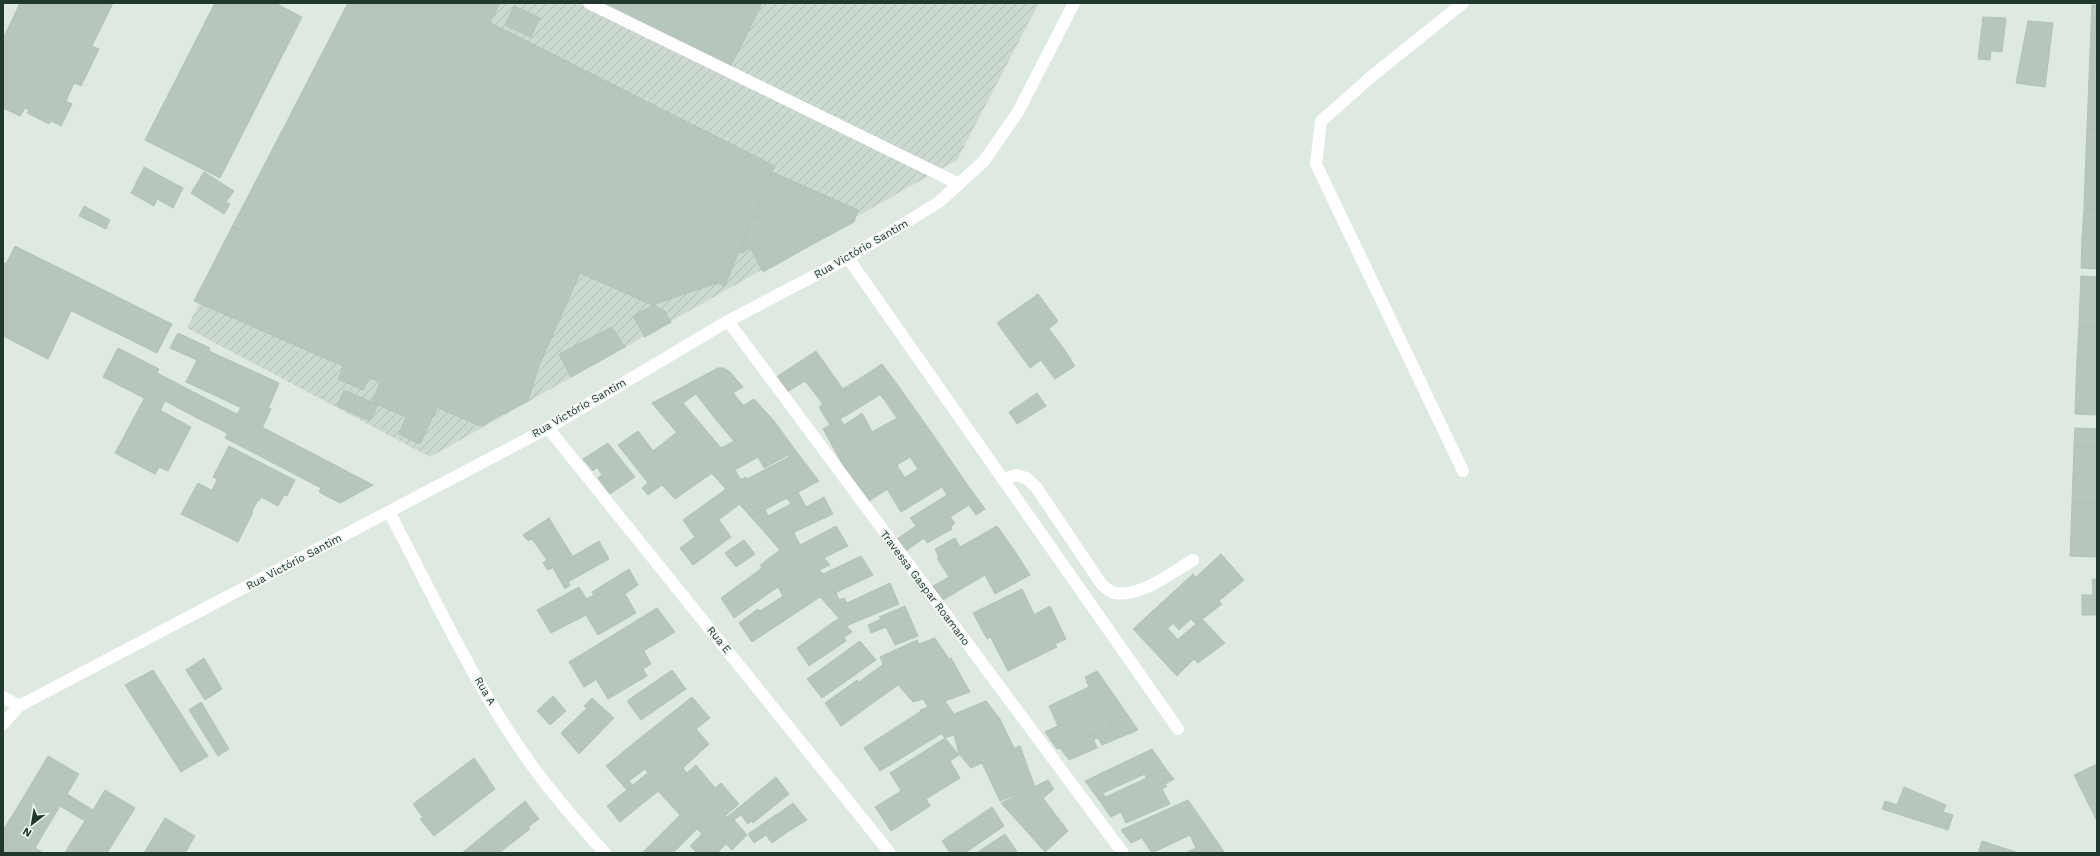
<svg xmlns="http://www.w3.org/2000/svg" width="2100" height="856" viewBox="0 0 2100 856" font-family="'Work Sans',sans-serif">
<defs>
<pattern id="industrial-furrows" width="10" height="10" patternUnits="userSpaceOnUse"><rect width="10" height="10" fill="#ccd9d1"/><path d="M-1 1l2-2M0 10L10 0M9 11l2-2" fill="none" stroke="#afbbb4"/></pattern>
</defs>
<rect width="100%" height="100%" fill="#dee9e2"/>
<path fill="url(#industrial-furrows)" d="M350 3H1039L957 160 430 457 187 328Z"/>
<g fill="#b7c6bd" stroke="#b1c2b8">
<path d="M20 3H113L92 46 99 49 81 86 74 83 66 101 72 104 61 126 51 121 49 124 27 113 29 110 25 108 20 116 3 108V39Z"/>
<path d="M215 3H275L302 17 220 178 145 140Z"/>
<path d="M348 3H451L775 166 754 214 333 32Z"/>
<path d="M451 3H500L490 23Z"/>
<path d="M597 3H679L746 36 729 69Z"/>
<path d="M679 3H762L746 36Z"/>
<path d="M2092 4 2097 6V130L2087 128Z"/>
<path d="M514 6 540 18 531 37 505 25Z"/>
<path d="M1983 17 2006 18 2002 52 1991 51 1990 60 1978 59Z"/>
<path d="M2028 21 2053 23 2045 87 2016 83Z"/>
<path d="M333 32 754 214 725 286 298 100Z"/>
<path d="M298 100 717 283 652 305 580 273 538 368 310 267 313 261 232 227Z"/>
<path d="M2087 128 2097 130V178H2085Z"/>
<path d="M144 167 183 188 173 208 157 199 154 206 131 193Z"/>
<path d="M204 172 234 191 226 202 230 204 224 214 191 193Z"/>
<path d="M772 172 858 210 854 222 815 243 754 216Z"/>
<path d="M2085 178H2097V209H2084Z"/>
<path d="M84 206 110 220 106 229 79 216Z"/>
<path d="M2084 209H2097V238H2082Z"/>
<path d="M754 216 815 243 763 272 750 248 742 253 739 252Z"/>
<path d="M232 227 313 261 310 267 538 368 528 401 480 426 194 301Z"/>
<path d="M2082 238H2097V269L2081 268Z"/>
<path d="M15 246 172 324 157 353 3 277V262L6 264Z"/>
<path d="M2081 276 2097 277V299L2080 298Z"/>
<path d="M3 277 71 311 48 359 3 336Z"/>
<path d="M1038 294 1058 321 1049 329 1064 349 1043 363 1041 360 1030 368 997 323Z"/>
<path d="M2080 298 2097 299V327H2079Z"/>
<path d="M653 305 664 310 671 322 645 337 633 316Z"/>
<path d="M612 327 625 347 571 377 559 354Z"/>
<path d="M2079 327H2097V358H2077Z"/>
<path d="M178 333 210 348 209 351 279 383 269 407 249 398 244 409 186 382 197 360 170 348Z"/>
<path d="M118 348 159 369 144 398 103 377Z"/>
<path d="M1064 349 1075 366 1055 379 1043 363Z"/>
<path d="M816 351 857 409 830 425 819 407 823 404 805 381 787 392 775 378Z"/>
<path d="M2077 358H2097V386H2076Z"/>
<path d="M882 364 897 384 857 409 843 389Z"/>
<path d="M343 367 369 378 363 390 338 379Z"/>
<path d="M718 368H724L730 372 743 387 733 393 743 405 717 421 688 384Z"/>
<path d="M157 373 209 400 199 419 165 401 160 411 143 401Z"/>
<path d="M380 383 437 408 420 444 399 434 406 417 372 402Z"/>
<path d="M688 384 696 394 683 403 721 448 699 459 652 403Z"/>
<path d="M897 384 926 425 883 452 872 432 897 418 880 394Z"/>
<path d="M2076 386H2097V415L2075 414Z"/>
<path d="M344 390 378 405 370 421 337 406Z"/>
<path d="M1037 393 1046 406 1017 424 1009 412Z"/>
<path d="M249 398 271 409 262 428 237 415 241 407 244 409Z"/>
<path d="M754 399 774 421 734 441 717 421Z"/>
<path d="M209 400 237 414 227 433 199 419Z"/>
<path d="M143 401 191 427 168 471 159 467 155 474 115 453Z"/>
<path d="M862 413 883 452 848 474 823 429 840 419 844 425Z"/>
<path d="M237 414 333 464 321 488 225 438Z"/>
<path d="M774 421 796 451 764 468 758 457 735 470 741 480 725 488 699 459Z"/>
<path d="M926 425 945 452 918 469 910 457 897 465 887 449Z"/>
<path d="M2075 428 2097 429V447H2074Z"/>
<path d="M638 431 673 477 648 495 642 488 648 483 618 445Z"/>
<path d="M677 432 698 457 673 477 653 451Z"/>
<path d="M608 443 635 477 610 494 598 478 602 475 597 467 593 471 583 459Z"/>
<path d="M229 446 275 470 259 501 213 477Z"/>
<path d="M2074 447H2097V475L2073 474Z"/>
<path d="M887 449 905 478 869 501 848 474Z"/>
<path d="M796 451 819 481 751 517 725 488 746 477 747 479 789 457 788 455Z"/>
<path d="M945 452 966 483 947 495 942 487 901 512 887 489Z"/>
<path d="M698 457 712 473 675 499 662 485Z"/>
<path d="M333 464 373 485 340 503 319 492Z"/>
<path d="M275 470 295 480 287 496 284 495 278 506 261 497Z"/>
<path d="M2073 474 2097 475V503L2072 502Z"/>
<path d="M217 480 258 500 252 511 212 490Z"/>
<path d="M198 483 253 512 238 542 181 514Z"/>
<path d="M966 483 985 509 976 515 969 505 950 517 955 523 951 527 952 529 927 543 924 538 906 551 897 539 916 526 910 518Z"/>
<path d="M726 489 740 504 695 537 683 520Z"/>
<path d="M798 492 806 507 824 497 833 514 773 542 751 517 765 509 768 516 791 504 787 498Z"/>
<path d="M2072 502 2097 503V534L2071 532Z"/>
<path d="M549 518 573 557 548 570 543 563 547 560 532 539 528 541 523 535Z"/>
<path d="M719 520 731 537 693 565 680 548Z"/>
<path d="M836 526 848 546 798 571 773 542 794 533 800 545Z"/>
<path d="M997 526 1009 543 949 577 937 558 939 557 935 549 955 538 960 547Z"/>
<path d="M2071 532 2097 534V557L2070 556Z"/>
<path d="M744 540 755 554 736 567 725 553Z"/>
<path d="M599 541 609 559 568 582 570 585 565 589 553 568Z"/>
<path d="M1009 543 1018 556 985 575 980 565 969 570 967 567Z"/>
<path d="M780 550 799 572 734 618 721 598 762 568 760 565Z"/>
<path d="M1221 554 1244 580 1219 601 1196 577Z"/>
<path d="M861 556 873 575 822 599 798 571 824 558 830 565 819 570 823 574Z"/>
<path d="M1018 556 1030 575 995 594 985 575Z"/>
<path d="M980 565 985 575 943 600 933 586 967 567 969 570Z"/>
<path d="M629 569 638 585 625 594 636 613 598 635 586 615 594 611 586 599 594 595 592 592Z"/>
<path d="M799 572 820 597 752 642 739 623 758 609 760 611 783 596 778 587Z"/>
<path d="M1193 574 1208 591 1149 646 1133 629Z"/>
<path d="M2092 579H2097V595H2093Z"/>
<path d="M890 583 899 604 846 626 822 599 836 592 839 600 844 598 847 603Z"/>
<path d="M579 587 594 611 551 633 537 610Z"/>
<path d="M1022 589 1034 614 987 639 973 613Z"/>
<path d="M1208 591 1222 604 1196 624 1191 619 1179 630 1173 623Z"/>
<rect x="2082" y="595" width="15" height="20"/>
<path d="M905 606 918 636 895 645 886 627 871 633 868 625 881 619 879 617Z"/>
<path d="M1050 606 1066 639 1055 644 1057 647 1008 671 991 638Z"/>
<path d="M657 608 675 632 584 687 569 662Z"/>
<path d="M839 618 852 632 844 637 846 641 809 666 797 648Z"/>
<path d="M1202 619 1225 643 1198 663 1177 640Z"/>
<path d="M1168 629 1195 658 1177 676 1149 646Z"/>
<path d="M935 638 949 659 893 679 881 666 883 664 880 657 917 640 919 644Z"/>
<path d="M860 641 876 660 822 698 807 679Z"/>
<path d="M644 651 651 664 643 669 647 676 608 699 596 679Z"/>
<path d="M204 658 222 689 205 700 186 670Z"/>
<path d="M951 658 970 692 928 707 923 699 913 702 893 679Z"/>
<path d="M881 666 898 685 841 726 825 703 857 680 859 682Z"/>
<path d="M153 670 208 756 181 772 125 685Z"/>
<path d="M672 670 686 689 641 720 627 701Z"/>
<path d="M1097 671 1116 698 1058 726 1049 706 1089 687 1085 677Z"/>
<path d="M553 696 566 711 550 725 537 711Z"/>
<path d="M692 697 710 718 652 764 635 742Z"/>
<path d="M592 698 614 718 579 754 561 733 587 708 584 706Z"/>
<path d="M1116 698 1138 730 1102 745 1098 738 1094 739 1092 735 1113 726 1101 705Z"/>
<path d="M945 701 954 714 986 701 1000 719 945 738 920 710Z"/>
<path d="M201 702 229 749 218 756 189 710Z"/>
<path d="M1101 705 1113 726 1057 749 1045 732Z"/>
<path d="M921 711 941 734 880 771 864 748Z"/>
<path d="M1000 719 1014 748 971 768 959 754 954 735Z"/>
<path d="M696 729 709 744 683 768 687 773 671 787 652 764Z"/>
<path d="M1092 735 1097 748 1069 760 1060 748Z"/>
<path d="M945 738 959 755 902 792 890 773Z"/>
<path d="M635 742 655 767 648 773 645 769 629 781 633 786 627 790 606 766Z"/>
<path d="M1020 746 1035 787 1000 801 982 763Z"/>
<path d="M1152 749 1166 769 1146 778 1145 774 1103 793 1105 797 1099 800 1085 781Z"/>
<path d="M48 756 79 774 67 794 93 810 105 790 135 808 107 853H91L72 841 85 821 60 806 48 826 17 808Z"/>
<path d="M474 758 483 771 422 816 413 804Z"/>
<path d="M950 761 960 778 926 799 930 806 891 831 875 807Z"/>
<path d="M2097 764V821L2074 775Z"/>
<path d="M696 765 715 788 691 809 671 787Z"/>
<path d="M655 767 668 783 620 822 607 806Z"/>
<path d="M1166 769 1174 779 1165 784 1167 786 1162 789 1170 804 1126 823 1121 812 1111 817 1099 800Z"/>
<path d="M483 771 495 789 434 836 420 819Z"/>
<path d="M776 777 789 794 753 823 751 821 748 824 741 815 731 822 727 817Z"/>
<path d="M1048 780 1054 789 1043 798 1055 814 1029 834 1001 803Z"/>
<path d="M668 783 689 806 680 815 658 791Z"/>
<path d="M721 783 739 804 711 828 691 809Z"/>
<path d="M1904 787 1946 805 1943 812 1953 815 1948 830 1882 809 1885 801 1897 805Z"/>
<path d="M1188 800 1216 840 1196 848 1190 835 1152 853 1142 838 1131 843 1121 830Z"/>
<path d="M525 801 539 819 528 827 530 829 499 853H462Z"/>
<path d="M793 803 807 820 789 831 778 814Z"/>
<path d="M689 806 704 821 697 829 673 853H642Z"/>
<path d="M992 807 1004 826 965 853H950L942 841Z"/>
<path d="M17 808 48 826 35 848 44 853H3V830Z"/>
<path d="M777 814 789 831 772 843 766 835 754 843 748 834Z"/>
<path d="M1055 814 1068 831 1045 852 1029 834Z"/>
<path d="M726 816 731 822 734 820 747 835 732 850 711 828Z"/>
<path d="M165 818 195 836 185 853H144Z"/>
<path d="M704 821 726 844 717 853H697L690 846 702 834 697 829Z"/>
<path d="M1005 834 1018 853H976Z"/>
<path d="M1216 840 1225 853H1185L1196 848Z"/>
<path d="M72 841 91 853H65Z"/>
<path d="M1982 841 2019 853H1978Z"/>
</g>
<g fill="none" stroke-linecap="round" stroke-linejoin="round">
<g stroke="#fff" stroke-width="12">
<path d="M589 3 959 184"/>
<path d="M848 258 1178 729"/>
<path d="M728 321 1123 853"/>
<path d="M548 428 890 853"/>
<path d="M1463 471 1316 164 1321 121 1372 76 1463 3"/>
<path d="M1003 479 1017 475 1026 478 1036 487 1102 585C1106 588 1110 592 1115 593 1139 598 1173 572 1193 560"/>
<path d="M389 512C437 602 480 698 542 779 562 805 583 829 605 853"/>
<path d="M3 697 19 706"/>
<path d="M3 724 19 706 548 428 728 321 848 258 939 202 984 161 1018 112 1074 3"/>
</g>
</g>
<g text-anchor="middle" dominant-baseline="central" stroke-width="3" stroke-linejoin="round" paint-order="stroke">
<g font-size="11" fill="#20382d" stroke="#eef6f1">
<text transform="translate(861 249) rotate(-30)">Rua Victório Santim</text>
<text transform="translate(579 408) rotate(-30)">Rua Victório Santim</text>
<text transform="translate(294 562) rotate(-28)">Rua Victório Santim</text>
<text transform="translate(925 588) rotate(53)">Travessa Gaspar Roamano</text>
<text transform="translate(719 640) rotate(51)">Rua E</text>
<text transform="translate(485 691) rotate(60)">Rua A</text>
</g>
</g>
<rect width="2100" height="856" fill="none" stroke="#20382d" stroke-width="8"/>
<g transform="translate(32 824) rotate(211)" stroke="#eef6f1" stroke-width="3" paint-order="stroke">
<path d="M0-3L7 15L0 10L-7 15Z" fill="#20382d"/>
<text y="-6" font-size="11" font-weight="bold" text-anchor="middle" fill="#20382d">N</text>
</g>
</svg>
